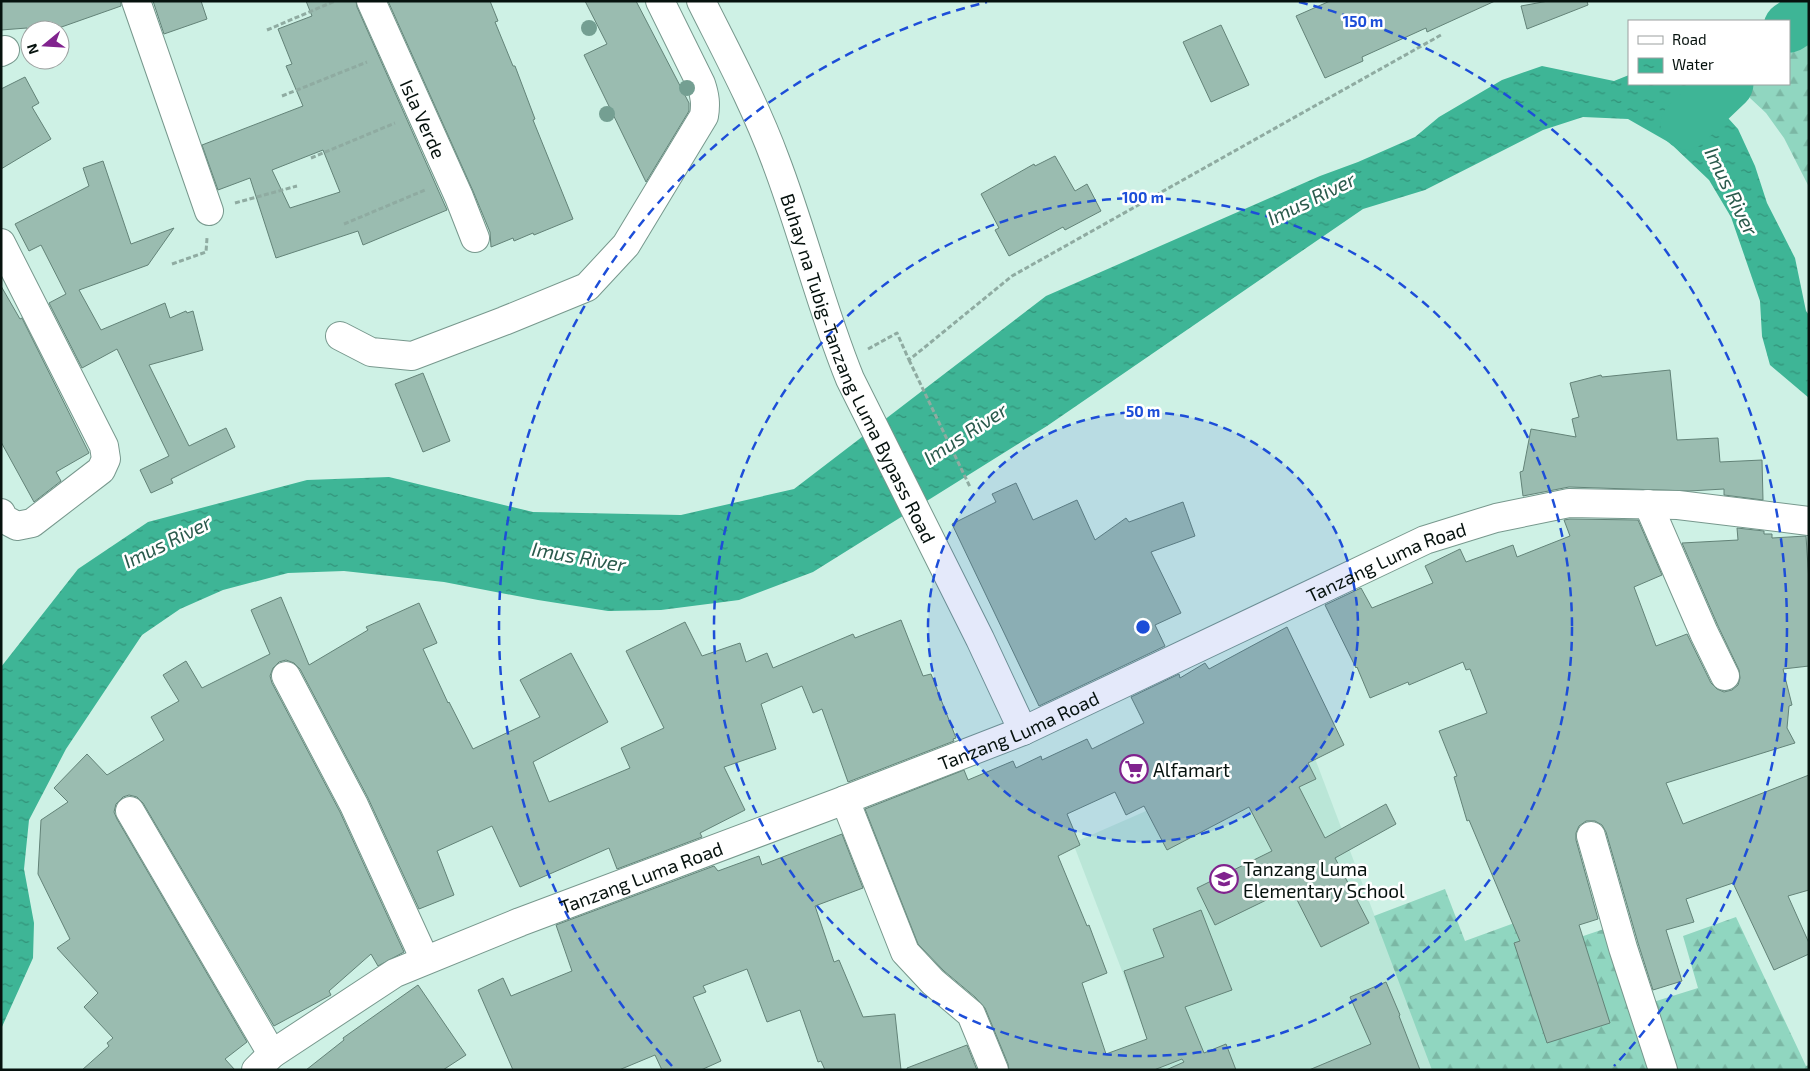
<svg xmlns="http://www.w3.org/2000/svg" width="1810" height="1071" viewBox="0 0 1810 1071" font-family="'Exo 2',sans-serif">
<defs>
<pattern id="forest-firs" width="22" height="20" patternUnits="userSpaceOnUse" patternTransform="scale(1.25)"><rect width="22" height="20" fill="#90d6c0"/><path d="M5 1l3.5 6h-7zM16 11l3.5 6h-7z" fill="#7bb7a4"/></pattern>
<pattern id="water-ripples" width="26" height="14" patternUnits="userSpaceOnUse" patternTransform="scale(1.25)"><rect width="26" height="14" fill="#3eb596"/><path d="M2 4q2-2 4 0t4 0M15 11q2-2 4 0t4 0" fill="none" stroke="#329279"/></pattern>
</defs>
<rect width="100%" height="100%" fill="#cef1e5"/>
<path fill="#bae6d7" d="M1308 740 1433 1070H1160L1073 843Z"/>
<g fill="url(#forest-firs)">
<path d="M1804 1H1809V187L1784 138 1766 113 1735 84H1789V21H1777Z"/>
<path d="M1445 889 1465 941 1531 917 1542 950 1604 929 1648 1070H1432L1374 916Z"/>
<path d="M1736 917 1806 1066 1809 1065V1070H1675L1650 1003 1698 988 1683 936Z"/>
</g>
<path fill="url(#water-ripples)" d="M1542 66 1614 81 1629 75V84H1694L1698 85 1738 129 1755 166 1767 203 1795 258 1806 311 1809 315V398L1770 365 1762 336 1760 301 1731 217 1709 180 1670 143 1628 119 1583 117 1543 130 1425 190 1363 209 1047 426 813 572 739 600 661 610 608 611 538 600 444 582 344 571 288 573 223 590 180 609 142 635 66 749 29 820 24 869 34 923 33 958 1 1029V667L78 569 148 522 307 480 389 477 533 512 681 515 794 489 1046 296 1320 176 1358 162 1415 137 1439 117 1502 80Z"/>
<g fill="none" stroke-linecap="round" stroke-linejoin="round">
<g stroke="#3eb596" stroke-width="51">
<path d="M1789 27 1809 13"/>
<path d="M1686 124 1728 84"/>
</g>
</g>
<g fill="#9abcb0" stroke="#638378" fill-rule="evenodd">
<path d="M1 1H121V6L53 30H28L27 28 1 30Z"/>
<path d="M153 1H201L207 19 164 34Z"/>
<path d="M306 1H356L357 7 447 210 363 245 358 231 276 258 250 178 218 190 202 145 303 106 286 66 292 64 278 29 312 16ZM323 150 340 192 290 208 272 170Z"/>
<path d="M388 1H490L498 21 495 22 513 66H515L535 119 533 120 573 219 534 235 533 233 514 241 513 238 491 247 490 232 473 191Z"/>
<path d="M585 1H636L689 103V111L646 182 584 55 607 44Z"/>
<path d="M1330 1H1495L1427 32 1426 28 1362 57 1363 61 1325 78 1296 16Z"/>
<path d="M1548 1H1587L1588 5 1527 29 1521 6Z"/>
<path d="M1221 25 1249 85 1211 102 1183 42Z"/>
<path d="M25 77 39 103 32 107 51 139 1 169V89Z"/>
<path d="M1055 156 1075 191 1087 184 1101 211 1065 230 1063 227 1009 256 995 230 999 228 981 194 1034 164 1035 166Z"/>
<path d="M103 161 131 244 174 228 148 265 79 290 101 330 165 303 170 318 186 311 187 313 193 311 203 350 149 365 189 446 226 428 235 447 171 479 173 483 151 493 140 470 169 456 117 349 82 368 49 303 66 294 41 245 29 251 15 224 89 186 83 168Z"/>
<path d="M1 286 20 319 22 318 89 453 56 472 61 481 34 502 1 442Z"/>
<path d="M1670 370 1677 440 1718 438 1720 462 1762 460 1763 500 1724 495V489L1689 491 1569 487 1523 496 1520 472 1523 471 1531 429 1576 437 1572 419 1579 417 1570 383 1601 375 1602 377Z"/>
<path d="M423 373 450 441 423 452 395 384Z"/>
<path d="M1016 483 1033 520 1077 500 1095 540 1126 518 1129 522 1183 502 1195 536 1151 552 1181 613 1155 625 1165 646 1039 706 952 524 996 502 992 494Z"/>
<path d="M1570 519 1638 520 1662 575 1634 587 1656 646 1687 634 1711 683 1717 689 1724 692 1732 690 1738 685 1740 678 1739 670 1718 626 1682 543 1738 540 1737 528 1764 531V534H1772V538L1806 536 1809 582V666L1783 669 1792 705 1789 706 1787 728 1795 743 1666 783 1683 824 1809 775V890L1788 896 1809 943V954L1774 970 1733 883 1686 899 1694 922 1666 930 1682 981 1653 990 1638 943 1606 832 1602 825 1595 821H1586L1579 826 1576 833V840L1598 919 1579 925 1610 1023 1547 1043 1514 943 1520 941 1469 820 1467 821 1454 777 1457 776 1439 731 1487 713 1470 669 1466 670 1463 662 1409 685 1408 682 1370 698 1357 667 1356 668 1325 605 1361 588 1372 608 1433 583 1425 566 1460 549 1466 562 1513 545 1517 557 1570 536 1564 520Z"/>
<path d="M281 597 309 665 368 630 366 627 419 603 437 643 423 649 448 703 449 702 473 749 540 717 520 680 571 653 608 722 533 762 549 802 630 768 621 748 664 728 626 651 685 622 702 656 740 643 746 662 767 653 773 668 853 634 855 638 901 620 923 676 931 674 956 738 953 739 954 741 848 782 822 709 813 713 802 686 761 704 776 749 724 767 745 810 700 833 702 837 617 869 609 848 520 887 492 826 437 851 454 895 419 909 368 798 300 669 294 663 286 660 279 662 273 668 270 676 272 683 340 812 404 952 378 966 371 954 329 991 331 995 274 1026 143 803 137 797 129 795 123 797 116 804 114 812 117 819 247 1042 225 1059 235 1070H82L109 1046 107 1043 113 1038 84 1007 98 993 57 948 70 939 38 874 41 820 68 802 54 788 87 754 107 775 164 740 151 717 179 701 163 675 186 661 202 688 270 654 251 610Z"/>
<path d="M1287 627 1344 745 1308 763 1316 779 1299 787 1325 838 1386 804 1396 824 1335 858 1369 923 1321 947 1291 888 1215 925 1197 888 1272 851 1249 807 1167 850 1144 806 1126 815 1115 792 1067 814 1080 845 1058 856 1087 926 1089 925 1107 973 1082 983 1106 1054 1147 1039 1124 971 1164 957 1153 929 1201 910 1232 990 1185 1007 1204 1053 1226 1044 1236 1070H1166L1184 1062 1182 1059 1154 1070H1009L1008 1064 985 1008 975 997 944 971 918 944 865 809 964 770 968 780 1013 761 1016 768 1041 756 1042 760 1087 739 1092 749 1144 723 1131 697 1179 674 1180 678 1205 663 1209 669Z"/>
<path d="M842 834 863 888 815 906 834 962 839 960 863 1017 895 1014 901 1070H825L821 1061 818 1062 800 1010 767 1022 747 969 703 986 706 992 693 997 721 1061 701 1070H662L655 1055 619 1070H513L478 990 503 978 511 996 572 971 556 925 714 866 718 871 759 856 762 865Z"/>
<path d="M1386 982 1400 1015 1399 1016 1420 1070H1309L1371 1044 1350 997Z"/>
<path d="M418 985 466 1055 443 1070H306L344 1040 343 1038Z"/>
<path d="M967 1045 977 1070H907V1068Z"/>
</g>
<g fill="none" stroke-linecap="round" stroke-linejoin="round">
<defs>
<g id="minor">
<path d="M136 1 209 211"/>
<path id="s1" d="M371 1 459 197 475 238"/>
<path id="s2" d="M701 1C727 53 755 105 775 159 803 232 821 308 850 379L980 639 1023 731"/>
<path d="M1 52 5 50"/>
<path d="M1 243 104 446 106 459 101 470 32 523 17 526 4 519 1 513"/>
<path d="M340 336 371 352 412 356 504 321 587 287 626 245 704 116C706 104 705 96 701 84L660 1"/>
<path d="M1648 504 1704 633 1725 676"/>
<path d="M286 676 354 805 425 960"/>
<path d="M845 800 905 952 933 982 971 1014 994 1070"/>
<path d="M130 811 272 1054"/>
<path d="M1591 836 1623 948 1663 1070"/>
<path id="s3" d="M256 1070 272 1054 395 973 520 922 845 800 1023 731 1425 540 1496 518 1569 503 1678 505 1809 521"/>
</g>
</defs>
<use href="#minor" stroke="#77988d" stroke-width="30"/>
<g stroke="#8faba1" stroke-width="3" stroke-dasharray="5 2.5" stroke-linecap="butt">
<path d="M267 30 335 1"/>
<path d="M282 96 367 62"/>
<path d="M311 158 395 123"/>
<path d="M235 203 297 186"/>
<path d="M344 224 425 190"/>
<path d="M172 264 206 252 207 238"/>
<path d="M868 349 897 333 909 360 1012 276 1441 35"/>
<path d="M909 360 970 487"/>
</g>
<use href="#minor" stroke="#fff" stroke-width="28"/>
</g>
<g fill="#749f92">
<circle cx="589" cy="28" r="8"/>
<circle cx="687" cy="88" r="8"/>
<circle cx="607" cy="114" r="8"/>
</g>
<circle cx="1143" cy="627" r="215" fill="#1d4ed8" fill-opacity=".12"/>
<g fill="none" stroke="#1d4ed8" stroke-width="2.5" stroke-dasharray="9 6">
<circle cx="1143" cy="627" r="215"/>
<circle cx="1143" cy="627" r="429"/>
<path d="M672 1066A644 644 0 0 1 987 2M1299 2A644 644 0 0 1 1614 1066"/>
</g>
<defs>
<symbol id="supermarket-ring" viewBox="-11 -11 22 22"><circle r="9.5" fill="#fff" stroke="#81238e" stroke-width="1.5"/><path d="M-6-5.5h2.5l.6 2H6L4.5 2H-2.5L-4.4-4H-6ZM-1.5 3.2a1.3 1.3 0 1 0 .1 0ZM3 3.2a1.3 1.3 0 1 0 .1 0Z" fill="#81238e"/></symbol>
<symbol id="school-ring" viewBox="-11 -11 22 22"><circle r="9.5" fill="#fff" stroke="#81238e" stroke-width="1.5"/><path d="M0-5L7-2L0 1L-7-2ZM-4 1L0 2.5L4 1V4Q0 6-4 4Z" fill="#81238e"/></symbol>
</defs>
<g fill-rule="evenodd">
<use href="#supermarket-ring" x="1118" y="753" width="32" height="32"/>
<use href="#school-ring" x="1208" y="863" width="32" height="32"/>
</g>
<g text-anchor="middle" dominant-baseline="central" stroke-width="5" stroke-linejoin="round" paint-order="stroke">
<g font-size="19" fill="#06120e" stroke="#fff">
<text stroke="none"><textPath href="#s1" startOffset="129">Isla Verde</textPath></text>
<text stroke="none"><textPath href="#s2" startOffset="400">Buhay na Tubig-Tanzang Luma Bypass Road</textPath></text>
<text stroke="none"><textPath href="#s3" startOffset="1244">Tanzang Luma Road</textPath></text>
<text stroke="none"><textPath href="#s3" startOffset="839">Tanzang Luma Road</textPath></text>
<text stroke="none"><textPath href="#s3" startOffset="434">Tanzang Luma Road</textPath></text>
</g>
<g font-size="19" fill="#06120e" stroke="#fff" text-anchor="start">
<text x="1153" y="769">Alfamart</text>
<text x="1243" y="868">Tanzang Luma<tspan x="1243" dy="22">Elementary School</tspan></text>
</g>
<g font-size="20" font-style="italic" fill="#2a5a4c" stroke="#fff">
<text transform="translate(1732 191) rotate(64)">Imus River</text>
<text transform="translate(1311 198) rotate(-26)">Imus River</text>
<text transform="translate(965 433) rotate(-33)">Imus River</text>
<text transform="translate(167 541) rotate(-26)">Imus River</text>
<text transform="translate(579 556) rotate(10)">Imus River</text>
</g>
</g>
<circle cx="1143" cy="627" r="8" fill="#1d4ed8" stroke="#fff" stroke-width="2.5"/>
<g font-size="15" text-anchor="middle" font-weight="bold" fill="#1d4ed8" stroke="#fff" stroke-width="5" stroke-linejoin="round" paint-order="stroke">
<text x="1363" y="27">150 m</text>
<text x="1143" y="203">100 m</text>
<text x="1143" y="417">50 m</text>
</g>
<rect width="1810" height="1071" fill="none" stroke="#06120e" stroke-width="5"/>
<rect x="1628" y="20" width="162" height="65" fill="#ffffff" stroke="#9ba09f"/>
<rect x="1638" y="36" width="25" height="8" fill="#ffffff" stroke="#9ba09f"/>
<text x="1672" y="45" font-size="15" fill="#06120e">Road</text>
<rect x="1638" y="58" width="25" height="15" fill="url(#water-ripples)" stroke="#9ba09f"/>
<text x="1672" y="70" font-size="15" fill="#06120e">Water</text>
<g transform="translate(45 45) rotate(252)"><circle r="24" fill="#ffffff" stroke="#9ba09f"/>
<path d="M0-4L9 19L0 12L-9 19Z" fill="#81238e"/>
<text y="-8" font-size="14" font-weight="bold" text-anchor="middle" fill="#06120e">N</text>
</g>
</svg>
